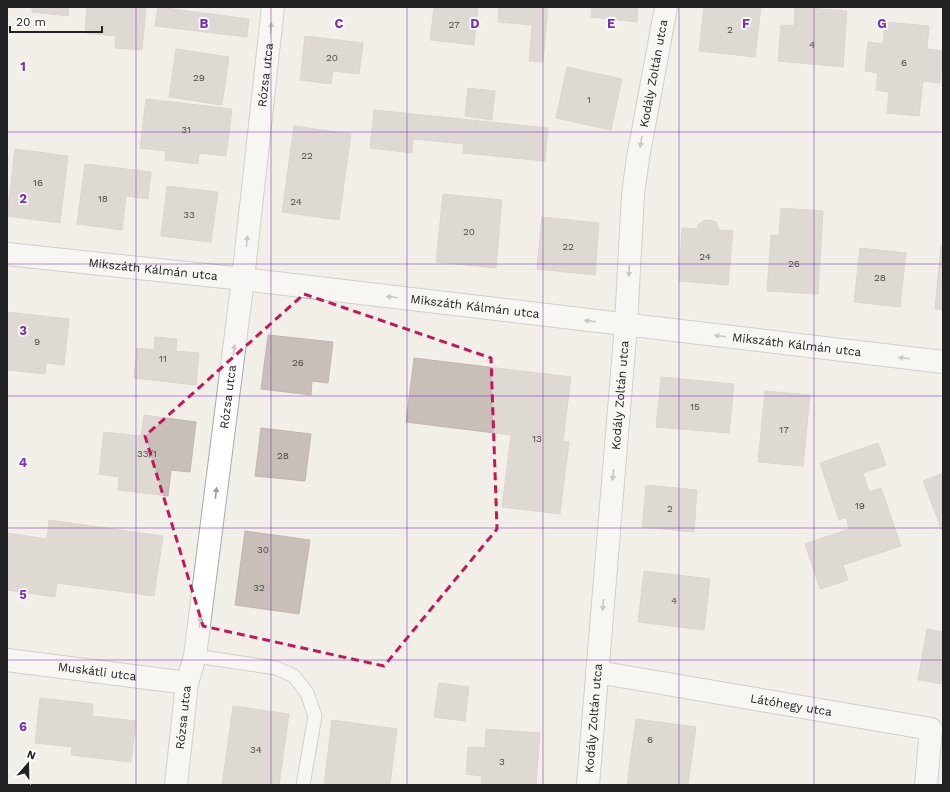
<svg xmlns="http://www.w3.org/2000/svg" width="950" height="792" viewBox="0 0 950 792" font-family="'Work Sans',sans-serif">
<rect width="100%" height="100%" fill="#f2efe9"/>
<g fill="#c7bfb8" stroke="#c4b6ab">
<path d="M32 7H69L68 16 32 12Z"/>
<path d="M87 7H143V9H146L142 50 115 48 116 36 85 33Z"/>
<path d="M158 7 249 19 247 37 155 26Z"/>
<path d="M434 7H478L474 45 430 40Z"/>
<path d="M499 7H548L543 62 529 61 532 25 498 22Z"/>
<path d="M592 7H638L637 22 591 17Z"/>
<path d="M704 7H761L755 57 699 51Z"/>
<path d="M795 7 847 11 843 67 778 61 781 25 794 26Z"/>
<path d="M885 22 929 26 927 49 943 51 940 83 923 81 919 116 887 113 889 92 876 90 878 73 865 71 868 42 883 44Z"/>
<path d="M305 36 363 43 359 74 333 71 331 84 300 80Z"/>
<path d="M176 49 229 57 222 105 169 97Z"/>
<path d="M567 67 622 79 611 130 556 118Z"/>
<path d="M468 88 495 91 492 120 465 116Z"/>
<path d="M146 99 232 109 226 156 199 153 198 164 165 160 166 151 140 148Z"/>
<path d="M374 110 548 128 545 161 463 153 464 144 413 139 412 153 370 148Z"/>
<path d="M294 126 351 134 339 220 282 212Z"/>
<path d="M15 149 68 156 60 223 7 216Z"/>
<path d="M85 164 151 172 148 199 126 196 122 230 77 224Z"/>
<path d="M167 186 218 192 211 242 161 236Z"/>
<path d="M443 194 502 200 496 268 436 262Z"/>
<path d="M781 208 823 211 818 294 767 291 771 235H779Z"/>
<path d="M542 217 599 223 595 275 537 269Z"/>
<path d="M705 220H709L716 222 719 230 733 231 728 285 679 281 682 228 697 229 698 225Z"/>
<path d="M941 246H943V310L935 309Z"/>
<path d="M860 248 906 253 900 307 854 302Z"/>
<path d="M7 312 69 319 64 365 46 363 45 374 7 370Z"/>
<path d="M268 335 333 342 328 383 312 381 311 395 261 389Z"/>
<path d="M155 337 177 339 176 351 199 353 196 385 134 378 137 348 154 350Z"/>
<path d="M414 358 571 377 563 441 569 442 560 514 502 507 511 435 406 422Z"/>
<path d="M661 377 734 384 729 433 656 427Z"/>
<path d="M765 391 810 395 803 466 758 462Z"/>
<path d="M144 415 196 422 190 472 171 470 168 496 118 490 119 477 99 474 104 432 141 436Z"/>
<path d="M261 428 311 434 305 481 255 476Z"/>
<path d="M878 443 886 465 863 473 869 492 881 488 901 546 843 565 848 580 820 589 805 544 849 529 846 517 839 520 820 463Z"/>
<path d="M943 473V533L923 481Z"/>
<path d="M646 485 697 490 694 532 642 527Z"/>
<path d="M49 520 163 536 154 596 57 583 55 597 7 590V533L47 539Z"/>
<path d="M245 531 310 540 299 614 235 605Z"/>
<path d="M644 571 710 579 704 630 638 622Z"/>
<path d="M927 629 943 632V684L918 680Z"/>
<path d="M439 683 469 687 465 721 434 717Z"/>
<path d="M40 698 93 704 92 716 136 721 131 762 71 755 72 747 35 743Z"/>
<path d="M233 706 289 714 279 785H222Z"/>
<path d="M636 719 696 727 688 785H627Z"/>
<path d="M332 720 397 729 390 785H324Z"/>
<path d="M486 729 540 733 536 785H481L482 776 466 774 468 747 485 748Z"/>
</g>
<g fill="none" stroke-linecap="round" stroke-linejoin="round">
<defs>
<path id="lane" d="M195 656 276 668 294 676 307 693 315 716 303 785"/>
<g id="street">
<path id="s1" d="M7 254 243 279 943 362"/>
<path id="s2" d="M7 660 187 683"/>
<path id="s3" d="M597 672 931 729 926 785"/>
<path id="s4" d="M176 785 187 683 195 656 243 279 273 7"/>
<path id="s5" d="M588 785 626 325 633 194 638 158 666 7"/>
</g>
</defs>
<use href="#lane" stroke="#a9a9a9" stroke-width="15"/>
<use href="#street" stroke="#a9a9a9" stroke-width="24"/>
<use href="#lane" stroke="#fff" stroke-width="13"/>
<use href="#street" stroke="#fff" stroke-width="22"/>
</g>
<defs><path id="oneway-solid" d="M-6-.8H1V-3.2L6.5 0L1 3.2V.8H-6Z"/></defs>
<g fill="#9c9c9c">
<use href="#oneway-solid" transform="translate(271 28) rotate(-84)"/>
<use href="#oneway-solid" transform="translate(641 142) rotate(100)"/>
<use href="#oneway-solid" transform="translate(247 241) rotate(-84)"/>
<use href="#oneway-solid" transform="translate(629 271) rotate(93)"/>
<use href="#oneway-solid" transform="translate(392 297) rotate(-173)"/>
<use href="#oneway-solid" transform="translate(590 321) rotate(-173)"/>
<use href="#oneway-solid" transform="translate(720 336) rotate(-173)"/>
<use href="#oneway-solid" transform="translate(234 350) rotate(-83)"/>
<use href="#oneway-solid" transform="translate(904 358) rotate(-173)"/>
<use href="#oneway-solid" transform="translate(613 475) rotate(95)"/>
<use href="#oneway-solid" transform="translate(216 493) rotate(-83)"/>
<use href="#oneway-solid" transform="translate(603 605) rotate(95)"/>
<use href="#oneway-solid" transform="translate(200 622) rotate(-83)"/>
</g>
<path d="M0 0H950V792H0ZM304 294 491 358 497 529 384 666 203 626 145 436Z" fill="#f2efe9" fill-opacity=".55" fill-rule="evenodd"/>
<path fill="none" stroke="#c2185b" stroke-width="3" stroke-dasharray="8 5" stroke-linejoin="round" d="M304 294 491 358 497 529 384 666 203 626 145 436Z"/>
<path fill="none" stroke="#7b2cbf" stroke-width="1" stroke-opacity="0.55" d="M136 7V785M271 7V785M407 7V785M543 7V785M679 7V785M814 7V785M7 132H943M7 264H943M7 396H943M7 528H943M7 660H943"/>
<g text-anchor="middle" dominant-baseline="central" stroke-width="3.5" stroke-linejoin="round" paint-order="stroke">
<g font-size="10" fill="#4b4948">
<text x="454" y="24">27</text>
<text x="730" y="29">2</text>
<text x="812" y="44">4</text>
<text x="332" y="57">20</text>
<text x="904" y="62">6</text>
<text x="199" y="77">29</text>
<text x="589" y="99">1</text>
<text x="186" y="129">31</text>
<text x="307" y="155">22</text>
<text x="38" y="182">16</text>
<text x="103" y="198">18</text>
<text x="296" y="201">24</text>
<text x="189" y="214">33</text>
<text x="469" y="231">20</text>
<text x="568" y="246">22</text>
<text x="705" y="256">24</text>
<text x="794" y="263">26</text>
<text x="880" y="277">28</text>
<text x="37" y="341">9</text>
<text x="163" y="358">11</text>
<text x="298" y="362">26</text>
<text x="695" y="406">15</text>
<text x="784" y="429">17</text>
<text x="537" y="438">13</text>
<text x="147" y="453">33/1</text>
<text x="283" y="455">28</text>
<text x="860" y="505">19</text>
<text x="670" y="508">2</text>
<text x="263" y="549">30</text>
<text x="259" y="587">32</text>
<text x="674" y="600">4</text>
<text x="650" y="739">6</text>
<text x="256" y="749">34</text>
<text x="502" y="761">3</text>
</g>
<g font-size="12" fill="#222" stroke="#fff">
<text stroke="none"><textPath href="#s5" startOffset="715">Kodály Zoltán utca</textPath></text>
<text stroke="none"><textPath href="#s4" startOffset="716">Rózsa utca</textPath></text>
<text stroke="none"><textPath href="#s1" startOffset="147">Mikszáth Kálmán utca</textPath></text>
<text stroke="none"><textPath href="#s1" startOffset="471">Mikszáth Kálmán utca</textPath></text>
<text stroke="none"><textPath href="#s1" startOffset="795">Mikszáth Kálmán utca</textPath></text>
<text stroke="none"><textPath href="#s5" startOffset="391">Kodály Zoltán utca</textPath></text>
<text stroke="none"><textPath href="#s4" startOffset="392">Rózsa utca</textPath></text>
<text stroke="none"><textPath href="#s2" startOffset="91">Muskátli utca</textPath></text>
<text stroke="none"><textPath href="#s3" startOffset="197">Látóhegy utca</textPath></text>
<text stroke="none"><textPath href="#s4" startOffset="68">Rózsa utca</textPath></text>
<text stroke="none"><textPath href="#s5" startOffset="67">Kodály Zoltán utca</textPath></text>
</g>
</g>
<g font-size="13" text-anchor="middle" font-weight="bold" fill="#7b2cbf" stroke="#fff" stroke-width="3.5" stroke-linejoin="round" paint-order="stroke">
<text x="204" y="28">B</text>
<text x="339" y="28">C</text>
<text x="475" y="28">D</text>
<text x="611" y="28">E</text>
<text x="746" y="28">F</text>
<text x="882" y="28">G</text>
<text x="23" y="71">1</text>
<text x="23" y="203">2</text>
<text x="23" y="335">3</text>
<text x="23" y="467">4</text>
<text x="23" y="599">5</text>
<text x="23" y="731">6</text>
</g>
<rect width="950" height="792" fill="none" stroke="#222222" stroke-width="16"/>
<g transform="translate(28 764) rotate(20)" stroke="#ffffff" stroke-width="3" paint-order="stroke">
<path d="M0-3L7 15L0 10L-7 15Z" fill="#222222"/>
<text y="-6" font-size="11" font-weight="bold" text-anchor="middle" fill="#222222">N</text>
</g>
<path d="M10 26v6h92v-6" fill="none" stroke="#222222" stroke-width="2"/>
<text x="16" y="26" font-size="12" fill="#222222" stroke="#ffffff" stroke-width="3" paint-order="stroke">20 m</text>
</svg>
